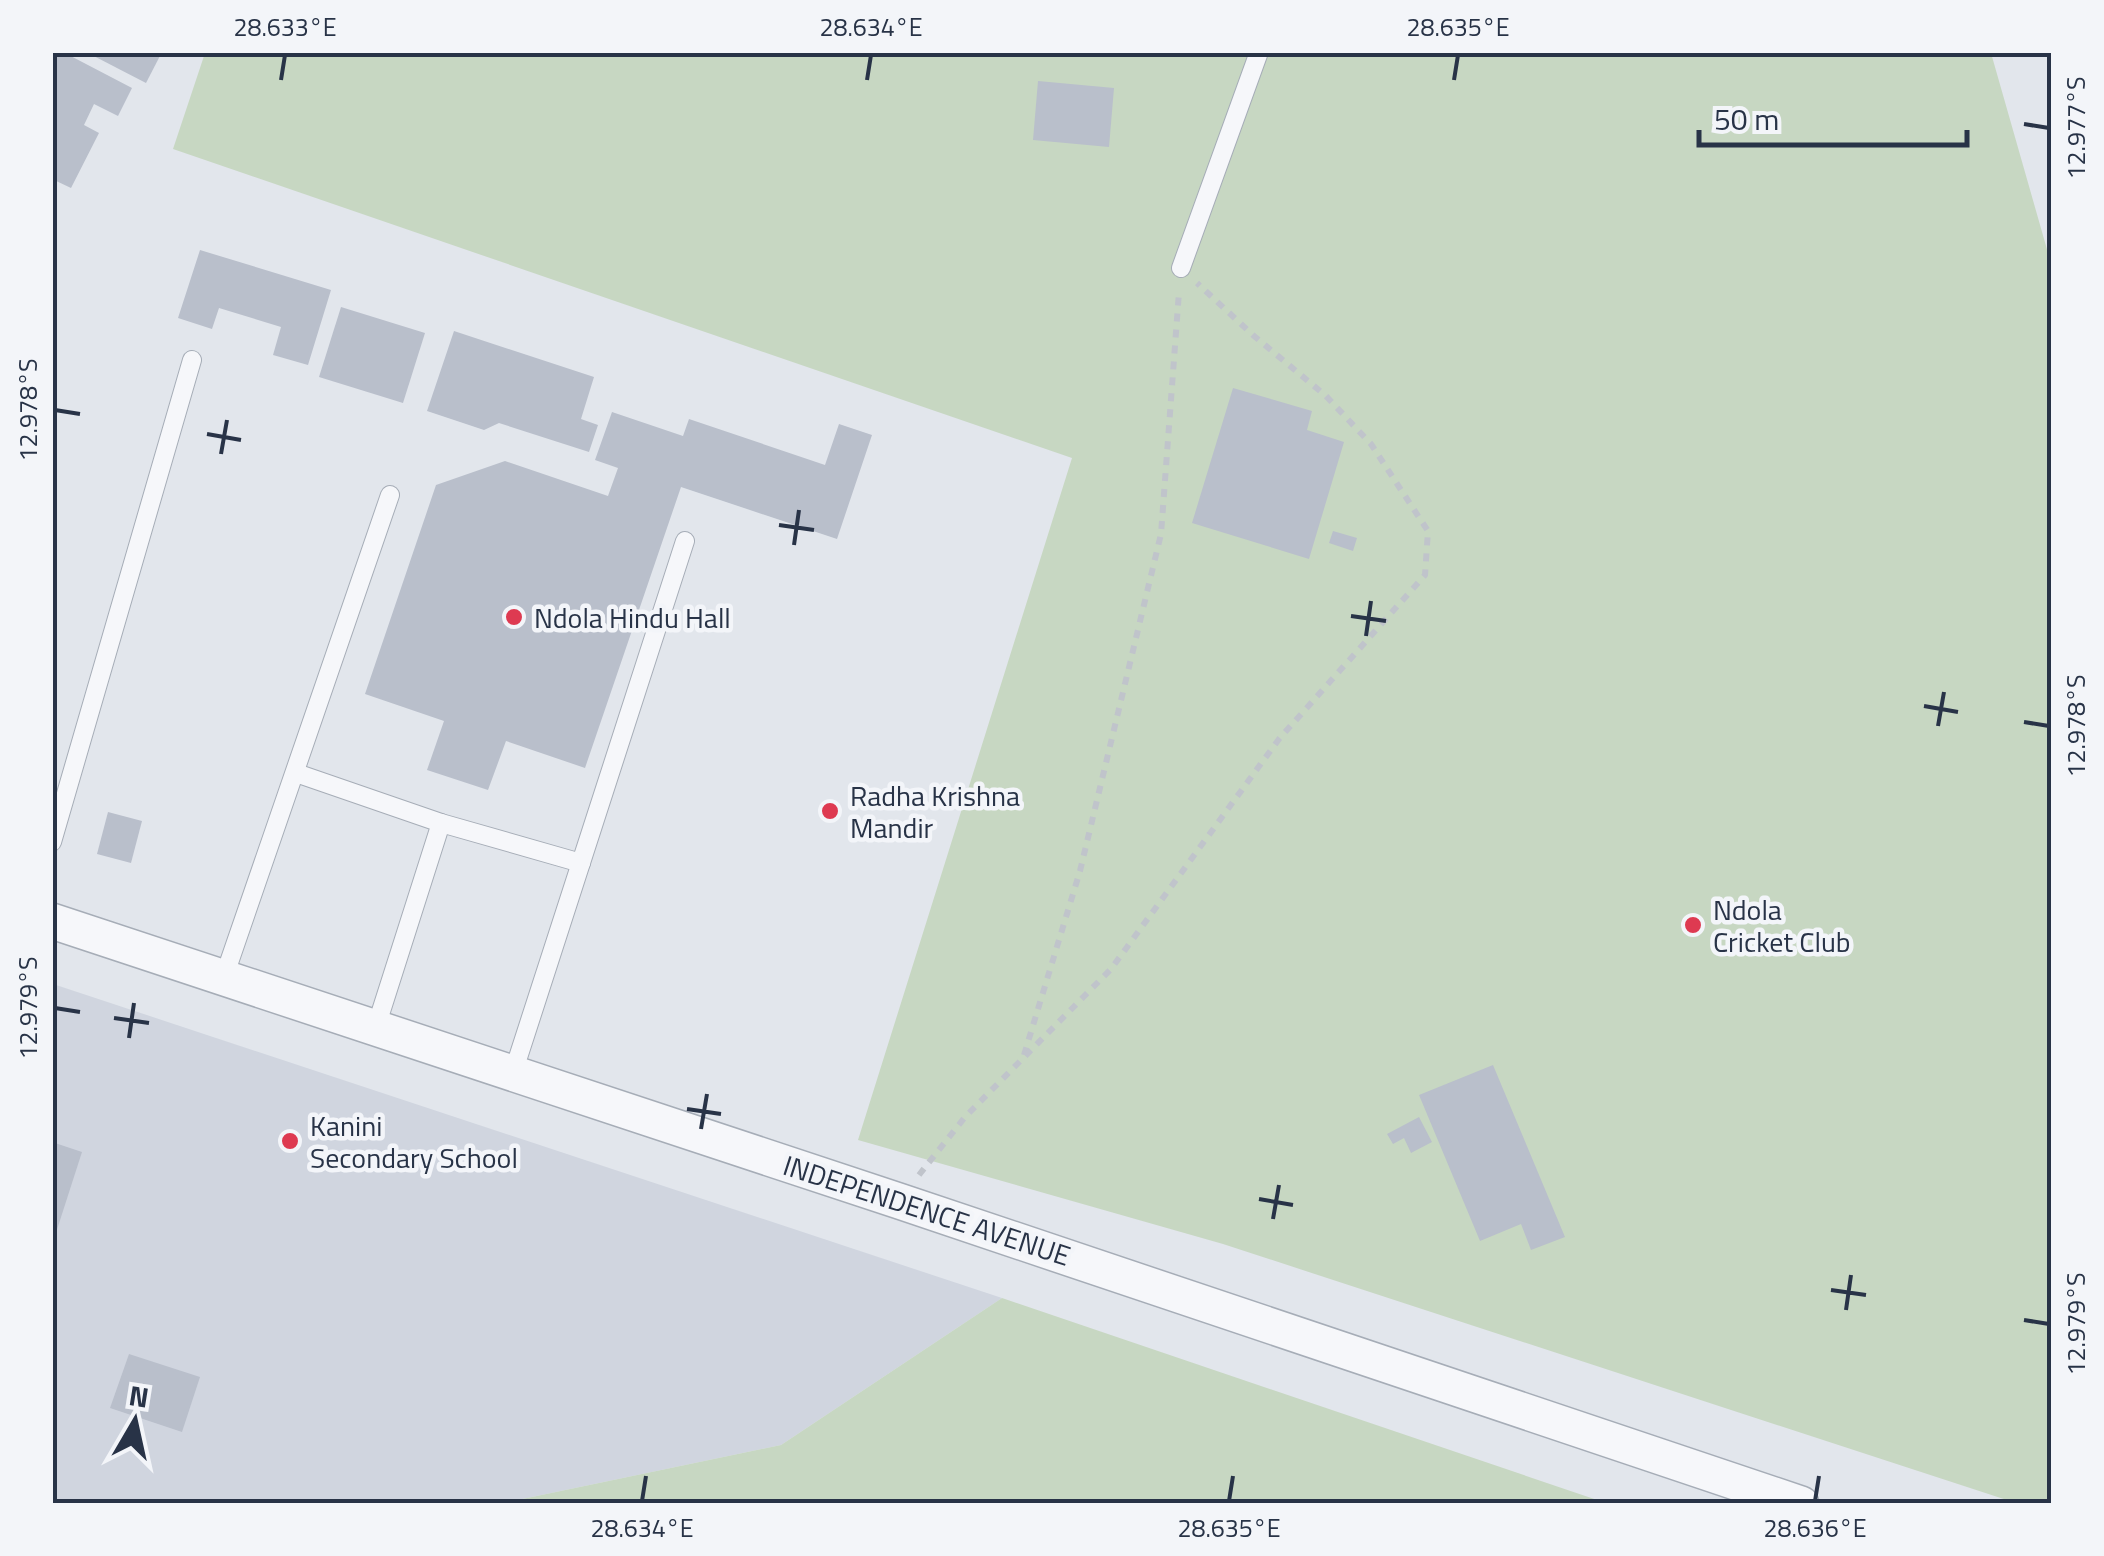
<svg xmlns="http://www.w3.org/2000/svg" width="2104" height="1556" viewBox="0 0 2104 1556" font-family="'Titillium Web',sans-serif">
<rect width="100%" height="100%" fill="#e2e6ec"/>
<path fill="#d0d5df" d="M53 984 1002 1298 781 1445 503 1503 53 1504Z"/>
<g fill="#c7d7c2">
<path d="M205 53H1991L2052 267 2051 1503H2016L1223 1244 858 1140 1072 458 173 149Z"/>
<path d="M1002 1298 1606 1503H503L781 1445Z"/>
</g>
<g fill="#b9bfcb">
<path d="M52 52H63L132 88 118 116 94 104 84 125 99 133 71 188 52 179Z"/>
<path d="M86 52H162L146 83Z"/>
<path d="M1038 81 1114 88 1109 147 1033 140Z"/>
<path d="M200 250 331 290 308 365 273 355 281 327 219 308 212 329 178 318Z"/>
<path d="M341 307 425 333 403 403 319 377Z"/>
<path d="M454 331 594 377 581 419 598 425 589 452 499 423 484 430 427 411Z"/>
<path d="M1233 388 1312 411 1307 430 1344 442 1309 559 1192 523Z"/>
<path d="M612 412 683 436 689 419 825 465 839 424 872 435 837 539 681 487 585 768 506 741 488 790 427 770 444 721 365 694 436 485 505 461 608 496 618 468 595 460Z"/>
<path d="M1333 531 1357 538 1353 551 1329 543Z"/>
<path d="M108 812 142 821 131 863 97 854Z"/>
<path d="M1493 1065 1565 1237 1531 1250 1521 1224 1480 1241 1419 1095Z"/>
<path d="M1419 1117 1432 1142 1411 1153 1404 1138 1393 1144 1387 1134Z"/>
<path d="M52 1142 82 1152 53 1242 52 1241Z"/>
<path d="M129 1354 200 1377 182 1432 110 1408Z"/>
</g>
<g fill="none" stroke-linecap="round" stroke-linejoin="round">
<defs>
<g id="service">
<path d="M1181 268 1259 52"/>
<path d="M296 773 441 823"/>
<path d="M52 842 192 360"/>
<path d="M224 977 390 495"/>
<path d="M376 1027 441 823 581 863"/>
<path d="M513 1073 685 541"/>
</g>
<path id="minor" d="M52 921 899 1201 1801 1504"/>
</defs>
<use href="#service" stroke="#a6adb7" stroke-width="20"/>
<use href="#minor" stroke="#a6adb7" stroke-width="38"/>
<g stroke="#c0c4cb" stroke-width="6" stroke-dasharray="8 8" stroke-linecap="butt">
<path d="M1024 1055 1080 871 1161 534 1179 292"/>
<path d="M919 1175 965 1117 1111 969 1279 739 1425 575 1428 531 1371 444 1326 396 1254 336 1197 283"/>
</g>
<use href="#service" stroke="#f6f7fa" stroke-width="18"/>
<use href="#minor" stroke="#f6f7fa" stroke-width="35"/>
</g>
<path fill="none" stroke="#283347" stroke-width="4" d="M281 80 285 55M867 80 871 55M1454 80 1458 55M2024 124 2049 128M55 410 80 414M207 434 241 440M221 454 227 420M779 525 814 530M794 545 799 510M1351 616 1386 621M1366 636 1371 601M1924 706 1958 712M2024 722 2049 726M1938 726 1944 692M55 1008 80 1012M114 1018 149 1023M129 1038 134 1003M687 1109 721 1114M701 1129 707 1094M1259 1199 1293 1205M1273 1219 1279 1185M1831 1290 1866 1295M1846 1310 1851 1275M2024 1320 2049 1324M642 1501 646 1476M1229 1501 1233 1476M1815 1501 1819 1476"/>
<g fill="#de3a51" stroke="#f3f5f9" stroke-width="4">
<circle cx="514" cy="617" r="10"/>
<circle cx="830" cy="811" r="10"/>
<circle cx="1693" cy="925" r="10"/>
<circle cx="290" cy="1141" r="10"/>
</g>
<g text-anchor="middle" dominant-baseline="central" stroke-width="9" stroke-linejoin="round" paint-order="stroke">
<g font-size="28" fill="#283347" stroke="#f3f5f9" text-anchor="start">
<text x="534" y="617">Ndola Hindu Hall</text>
<text x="850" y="795">Radha Krishna<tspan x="850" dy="32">Mandir</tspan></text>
<text x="1713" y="909">Ndola<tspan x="1713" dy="32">Cricket Club</tspan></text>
<text x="310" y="1125">Kanini<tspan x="310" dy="32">Secondary School</tspan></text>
</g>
<g font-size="28" fill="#283347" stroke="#f3f5f9">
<text transform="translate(927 1210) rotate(18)">INDEPENDENCE AVENUE</text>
</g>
</g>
<rect width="2104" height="1556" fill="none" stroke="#f3f5f9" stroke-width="110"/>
<g transform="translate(135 1421) rotate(9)" stroke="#f3f5f9" stroke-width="8" paint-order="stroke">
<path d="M0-8L18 38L0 25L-18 38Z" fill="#283347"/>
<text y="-15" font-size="28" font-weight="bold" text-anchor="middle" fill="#283347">N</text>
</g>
<path d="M1699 130v15h268v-15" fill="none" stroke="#283347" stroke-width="5"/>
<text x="1714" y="130" font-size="30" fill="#283347" stroke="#f3f5f9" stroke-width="8" paint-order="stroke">50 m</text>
<rect x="55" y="55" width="1994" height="1446" fill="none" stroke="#283347" stroke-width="4"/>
<g font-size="25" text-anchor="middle" fill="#283347">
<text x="285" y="36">28.633°E</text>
<text x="871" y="36">28.634°E</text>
<text x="1458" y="36">28.635°E</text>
<text transform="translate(2076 128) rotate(-90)" y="9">12.977°S</text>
<text transform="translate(28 410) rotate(-90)" y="9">12.978°S</text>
<text transform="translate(2076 726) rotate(-90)" y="9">12.978°S</text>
<text transform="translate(28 1008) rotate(-90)" y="9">12.979°S</text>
<text transform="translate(2076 1324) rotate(-90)" y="9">12.979°S</text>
<text x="642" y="1537">28.634°E</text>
<text x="1229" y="1537">28.635°E</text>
<text x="1815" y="1537">28.636°E</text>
</g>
</svg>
